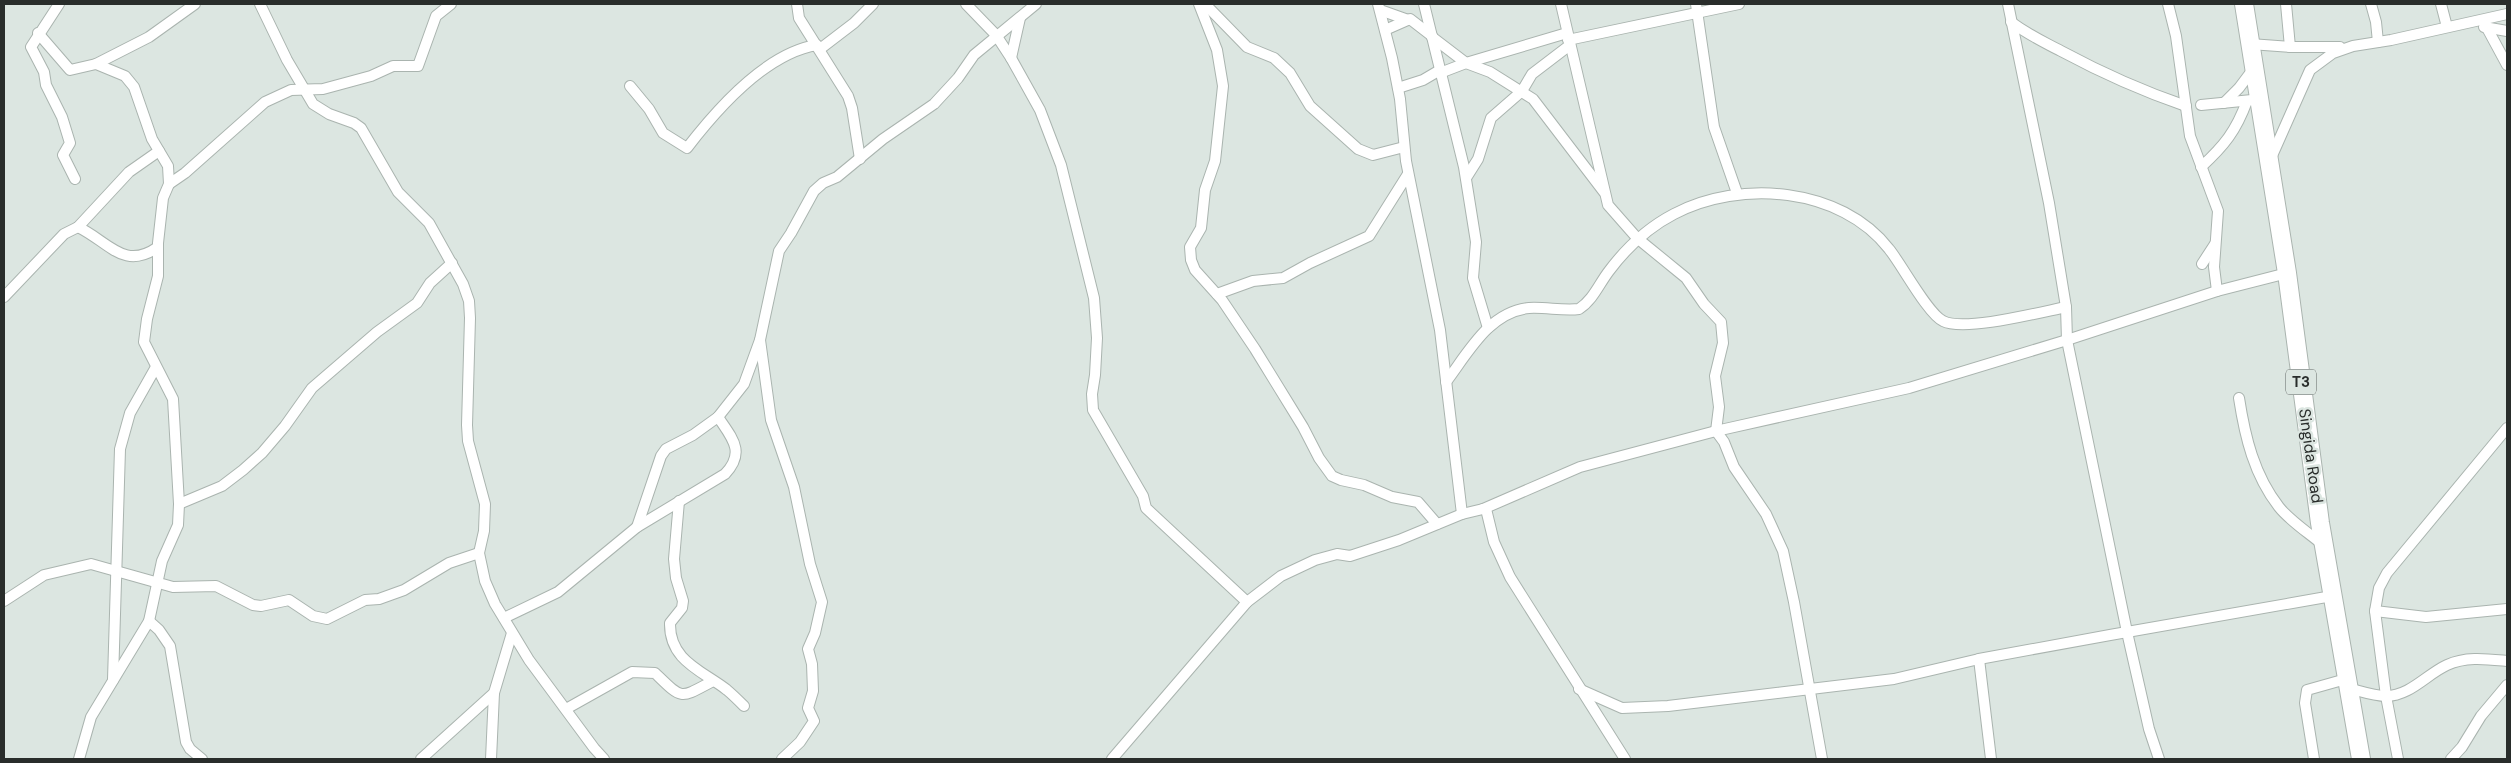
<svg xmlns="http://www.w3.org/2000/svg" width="2511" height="763" viewBox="0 0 2511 763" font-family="'DM Sans',sans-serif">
<rect width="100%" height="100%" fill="#dce6e1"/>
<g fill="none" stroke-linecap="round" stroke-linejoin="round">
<defs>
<g id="minor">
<path d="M59 4 31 47 44 72 46 85 62 117 70 143 63 155 75 179"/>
<path d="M260 4 287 60 313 104 329 114 354 123 361 128 398 192 429 223 463 284 469 301 470 318 467 425 468 441 485 504 484 531 479 553 485 581 495 604 529 660 594 748 604 759"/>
<path d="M797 4 799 18 848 96 852 108 860 159"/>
<path d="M966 4 996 35 1011 58 1040 110 1061 165 1094 298 1097 338 1095 375 1092 394 1093 410 1143 496 1146 508 1247 602"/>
<path d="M1199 4 1217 50 1223 86 1215 161 1205 190 1201 228 1190 247 1191 260 1195 270 1222 300 1255 349 1303 427 1319 458 1332 476 1341 480 1364 485 1392 497 1418 502 1437 524"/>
<path d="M1205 4 1247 47 1274 58 1290 73 1310 106 1358 149 1373 155 1404 147"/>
<path d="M1378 4 1392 58 1400 99 1406 161 1440 330 1462 514"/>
<path d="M1424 4 1464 167 1476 242 1473 278 1488 328"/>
<path d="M1561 4 1608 205 1637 238 1686 278 1704 304 1721 322 1723 343 1715 376 1719 407 1716 431 1724 442 1734 467 1766 514 1783 551 1794 602 1822 759"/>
<path d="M1696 4 1714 127 1737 193"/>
<path d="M2008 4 2049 203 2066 307 2067 340 2127 632 2149 729 2159 759"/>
<path d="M2168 4 2176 36 2190 136 2218 211 2214 267 2217 291"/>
<path d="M2286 4 2290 47"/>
<path d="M2371 4 2376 22 2378 42"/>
<path d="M2441 4 2447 27"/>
<path d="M1380 10 1408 20"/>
<path d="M2011 22C2030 36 2042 41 2061 51 2102 73 2142 91 2186 106"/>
<path d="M2484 27 2507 31"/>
<path d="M2487 28 2507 65"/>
<path d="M1385 30 1410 19 1432 36"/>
<path d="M38 33 70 70 96 64 125 76 134 87 152 139 168 166 169 184 163 198 158 243V276L147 319 144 342 173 399 179 504 178 525 162 561 149 621 91 717 79 759"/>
<path d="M1432 37 1466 63 1490 72 1533 99 1604 192"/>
<path d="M1568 40 1739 4"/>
<path d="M2250 44 2290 47H2340"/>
<path d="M820 49 854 23 873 4"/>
<path d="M1011 58 1020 18"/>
<path d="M96 64 149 37 195 4"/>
<path d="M1440 73 1466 63 1567 33"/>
<path d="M630 86 649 109 663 133 687 148C717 109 766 53 817 45"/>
<path d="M1398 88 1423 80 1440 70"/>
<path d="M2224 103 2239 88 2254 68"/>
<path d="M2201 105 2252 100"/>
<path d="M2271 158 2310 70 2333 53 2353 46 2391 40 2507 14"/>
<path d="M2201 167C2224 146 2236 131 2247 101"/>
<path d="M1466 178 1478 159 1491 118 1522 91 1532 74 1570 45"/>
<path d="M169 184 185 173 265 102 291 90 323 89 371 76 393 66H418L436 16 451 4"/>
<path d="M78 227C109 242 124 271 158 247"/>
<path d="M2202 264 2215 244"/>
<path d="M1217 294 1253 281 1283 278 1310 263 1369 236 1408 174"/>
<path d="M4 297 64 234 78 227 129 172 159 151"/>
<path d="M760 340 771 420 794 487 810 564 822 602 815 633 808 649 812 664 813 691 808 708 814 721 800 742 782 759"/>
<path d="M1446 382C1468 353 1489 312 1529 308 1546 307 1563 311 1579 309 1593 300 1599 284 1609 271 1627 247 1647 228 1674 214 1740 179 1841 187 1889 249 1902 265 1928 314 1943 321 1964 332 2041 312 2066 307"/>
<path d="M2239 398C2245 437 2254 475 2279 507 2290 521 2309 533 2323 545"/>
<path d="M679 501 674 559 676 578 683 601 682 608 670 623C669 661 703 671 727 690 733 695 739 701 744 706"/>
<path d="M179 504 222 486 243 470 262 453 285 426 312 388 377 332 417 303 430 283 452 263"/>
<path d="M1483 509H1486L1494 542 1510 577 1625 759"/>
<path d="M637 527 661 456 666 449 693 435 718 417 744 384 760 340 779 251 791 233 814 191 823 183 837 177 883 139 934 104 958 78 974 55 1036 4"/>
<path d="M4 601 44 575 91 564 173 587 216 586 253 605 261 606 289 600 313 616 327 619 365 600 379 599 404 590 449 563 479 553"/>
<path d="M2375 611 2426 617 2507 609"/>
<path d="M504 618 558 592 637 527 725 474C746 452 732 438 718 417"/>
<path d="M149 621 159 630 170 646 186 742 190 749 202 759"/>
<path d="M1979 659 1991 759"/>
<path d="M113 680 120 449 130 413 156 367"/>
<path d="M2348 688C2360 691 2374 696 2386 696 2410 696 2427 674 2447 665 2466 656 2487 659 2507 661"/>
<path d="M1579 689 1622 708 1668 706 1894 679 1979 659 2110 635 2332 596"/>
<path d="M566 709 632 672 655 673C683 700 679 699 713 681"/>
<path d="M421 759 494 693 512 633"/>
<path d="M491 759 494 693"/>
<path d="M1112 759 1247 602 1281 576 1315 560 1337 554 1350 556 1399 540 1462 514 1483 509 1580 467 1716 431 1909 388 2067 340 2217 291 2287 273"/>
<path d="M2314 759 2305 703 2307 690 2346 679"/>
<path d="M2398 759 2386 696 2375 611 2379 588 2387 573 2507 428"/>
<path d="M2451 759 2462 747 2481 716 2507 685"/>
</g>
<path id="trunk" d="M2244 4 2287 273 2320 523 2361 759"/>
</defs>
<use href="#minor" stroke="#aab4af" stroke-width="12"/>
<use href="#trunk" stroke="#aab4af" stroke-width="20"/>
<use href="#minor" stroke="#fff" stroke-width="10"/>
<use href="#trunk" stroke="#fff" stroke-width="18"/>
</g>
<g text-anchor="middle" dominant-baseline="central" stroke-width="5" stroke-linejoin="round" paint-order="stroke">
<rect fill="#dce6e1" stroke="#5f6462" stroke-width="1" x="2286" y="369.5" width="30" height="25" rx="4"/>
<g font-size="15" font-weight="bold" fill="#292d2b">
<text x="2301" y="382">T3</text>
</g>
<g font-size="16" fill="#292d2b" stroke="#dce6e1">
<text transform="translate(2311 456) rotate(82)">Singida Road</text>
</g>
</g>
<rect width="2511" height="763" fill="none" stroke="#292d2b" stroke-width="10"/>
</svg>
